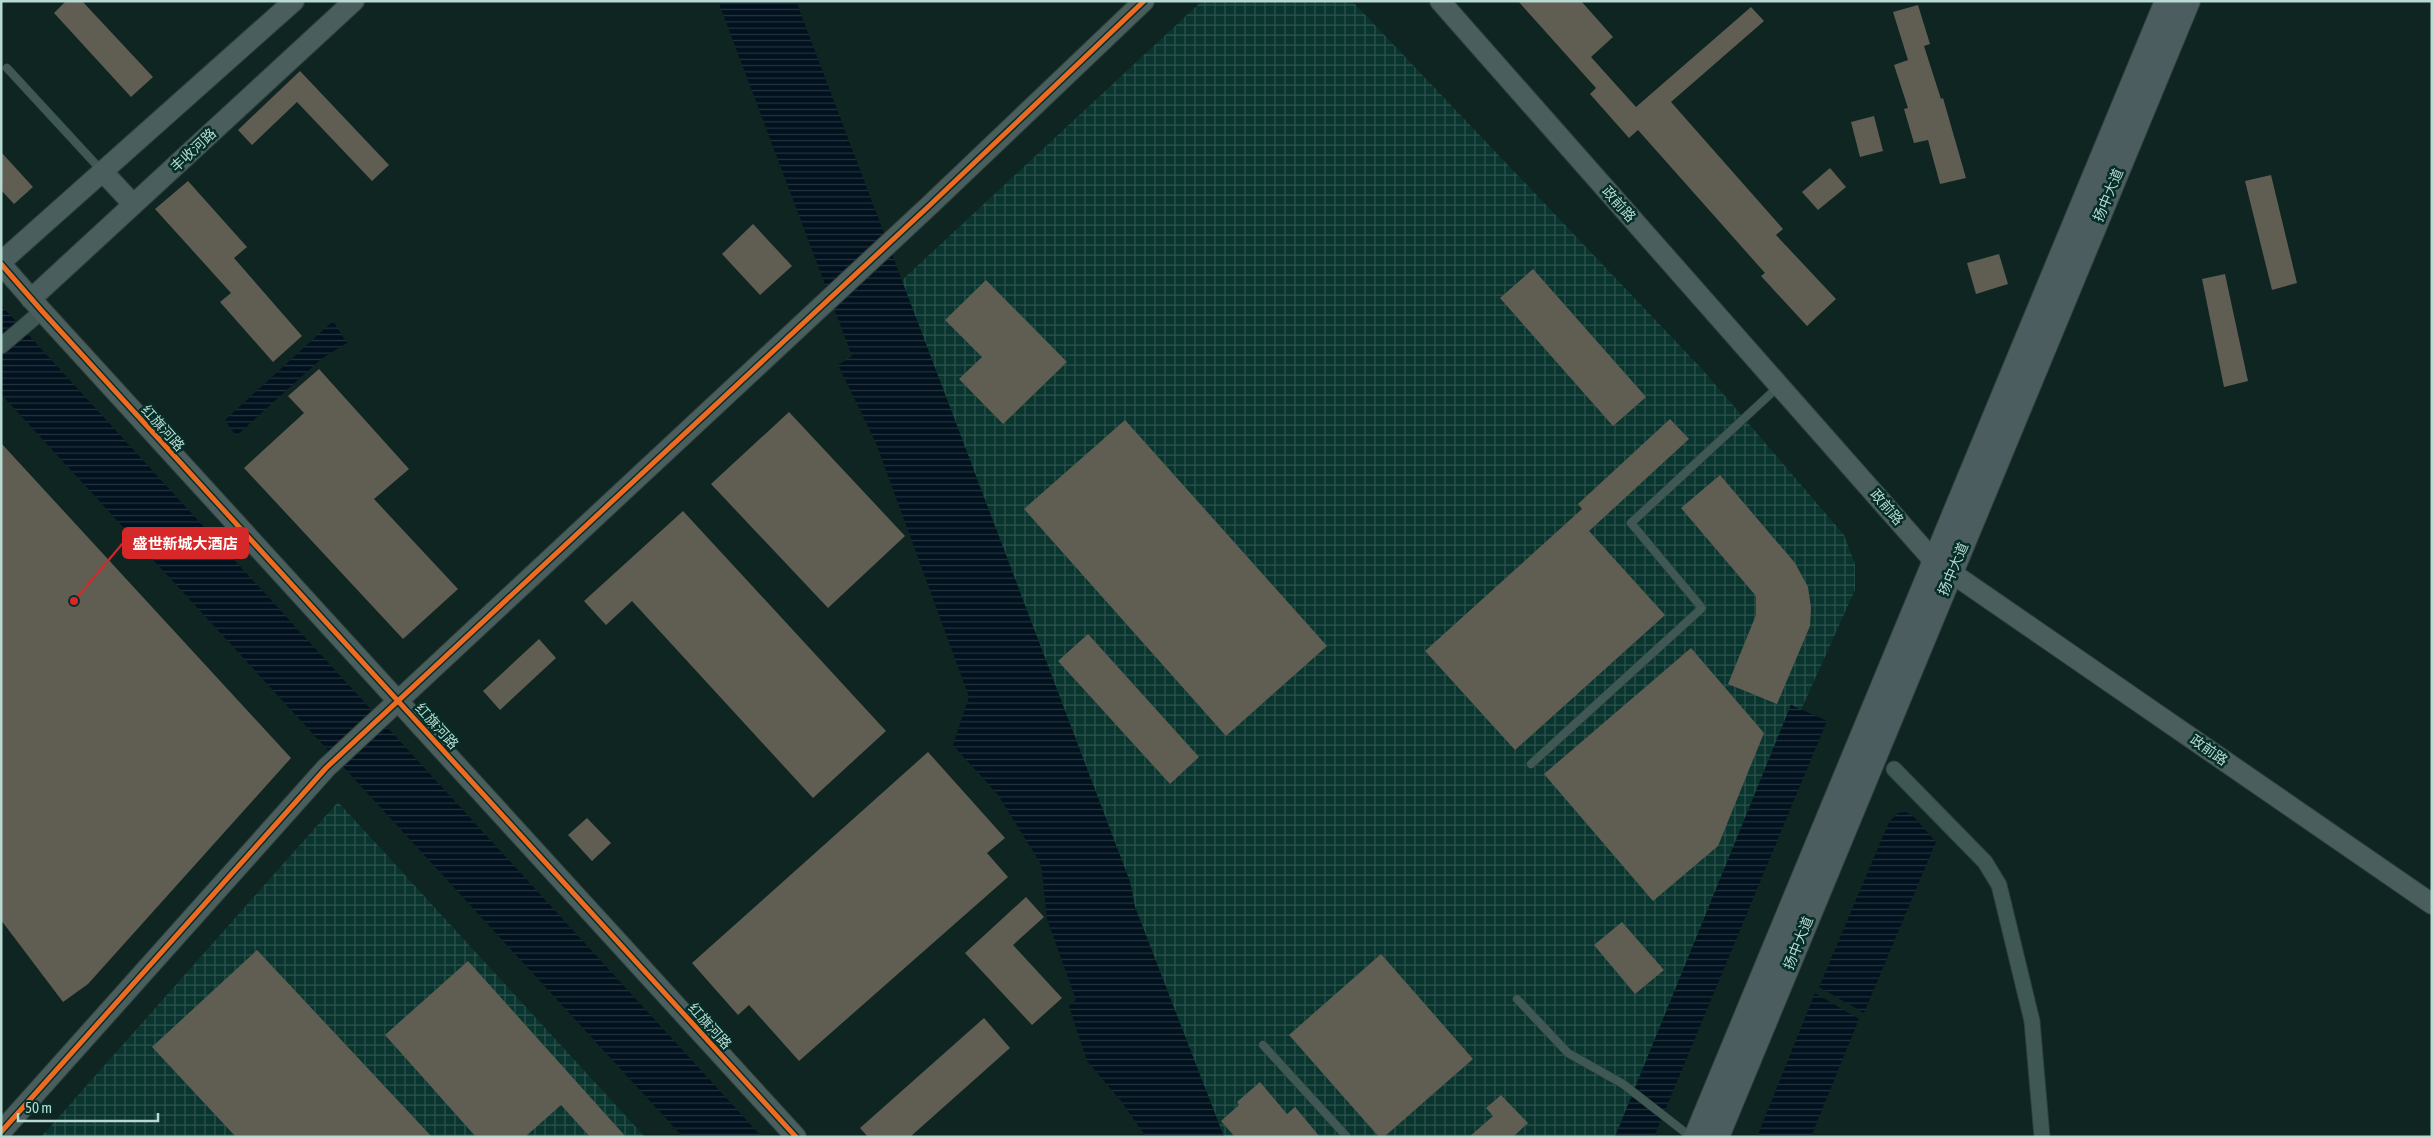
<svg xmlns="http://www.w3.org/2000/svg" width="2433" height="1138" viewBox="0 0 2433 1138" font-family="'Asap Condensed','Noto Sans SC',sans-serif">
<defs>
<pattern id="industrial-grid" width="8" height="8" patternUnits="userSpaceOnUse" patternTransform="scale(1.25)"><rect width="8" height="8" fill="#0a352f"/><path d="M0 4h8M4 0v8" fill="none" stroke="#2c524c"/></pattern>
<pattern id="water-rules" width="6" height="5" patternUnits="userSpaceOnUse" patternTransform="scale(1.25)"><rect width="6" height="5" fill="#01111d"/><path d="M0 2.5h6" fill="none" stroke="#24333d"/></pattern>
</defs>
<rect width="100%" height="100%" fill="#0f2522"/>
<g fill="url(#industrial-grid)">
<path d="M1202 1H1352L1701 368 1844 535 1855 564V590L1801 710 1791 705 1615 1137H1224L1135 907 1130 882 901 281Z"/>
<path d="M338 802 645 1137H41Z"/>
</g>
<g fill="url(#water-rules)">
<path d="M718 1H796L1130 882 1135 907 1224 1137H1146L1121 1101 1087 1061 1069 1006 1076 1000 1047 919 1041 864 998 795 953 745 969 697 876 443 838 365 852 356Z"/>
<path d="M1 305 762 1137H683L1 394Z"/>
<path d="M333 321 347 343 321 359 236 436 225 420Z"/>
<path d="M1791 705 1827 721 1654 1137H1615Z"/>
<path d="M1906 812 1913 816 1936 842 1864 1013 1819 987 1889 822 1898 813Z"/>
<path d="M1815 993 1859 1019 1811 1137H1757Z"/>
</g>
<g fill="#605e53">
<path d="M66 1H82L153 77 131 97 54 13Z"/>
<path d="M1518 1H1581L1613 37 1591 57 1636 107 1751 7 1764 21 1671 102 1783 229 1776 235 1836 299 1807 326 1761 276 1765 273 1638 130 1629 138 1590 94 1596 88Z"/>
<path d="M1918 5 1930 44 1924 46 1941 99 1943 98 1966 178 1940 184 1928 140 1914 143 1904 109 1908 108 1894 65 1908 60 1893 12Z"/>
<path d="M300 71 389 165 372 181 297 102 252 145 238 130Z"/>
<path d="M1874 116 1883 151 1860 157 1851 122Z"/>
<path d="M1 152 33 187 14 204 1 190Z"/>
<path d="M1830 168 1846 187 1818 210 1802 192Z"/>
<path d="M2271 175 2297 283 2272 290 2245 181Z"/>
<path d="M188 181 247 247 234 258 302 336 273 362 220 302 231 293 155 209Z"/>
<path d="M753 224 792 266 760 295 722 254Z"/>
<path d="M1999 254 2008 284 1976 294 1967 263Z"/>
<path d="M1533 269 1646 397 1613 426 1500 298Z"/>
<path d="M2225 274 2248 381 2224 387 2202 279Z"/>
<path d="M986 280 1067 362 1003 424 959 379 982 357 945 320Z"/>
<path d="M319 369 409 469 374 499 458 589 403 639 244 468 304 413 288 396Z"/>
<path d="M789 412 905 536 828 608 711 484Z"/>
<path d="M1670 419 1689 439 1589 531 1665 615 1515 750 1425 651 1582 509 1578 504Z"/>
<path d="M1125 420 1327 646 1226 736 1024 509Z"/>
<path d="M1 443 291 758 88 984 63 1002 1 920Z"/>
<path d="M1720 475 1795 563 1808 587 1811 608 1810 626 1777 704 1728 684 1756 615V596L1681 508Z"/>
<path d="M683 511 886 731 813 798 632 601 606 625 584 601Z"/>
<path d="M1088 634 1199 757 1170 784 1058 661Z"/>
<path d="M539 639 556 658 500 710 483 691Z"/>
<path d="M1691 648 1764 733 1718 846 1653 901 1544 774Z"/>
<path d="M928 752 1005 838 987 853 1008 877 799 1061 749 1005 738 1015 692 963Z"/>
<path d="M587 818 611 843 592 861 568 835Z"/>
<path d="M1026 897 1044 917 1013 945 1062 998 1032 1025 965 953Z"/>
<path d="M1622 922 1664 970 1635 994 1594 945Z"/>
<path d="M257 950 432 1137H236L152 1047Z"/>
<path d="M1381 954 1473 1059 1384 1137H1379L1289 1035Z"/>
<path d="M468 961 626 1137H590L561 1105 525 1137H476L385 1035Z"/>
<path d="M984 1018 1010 1048 910 1137H868L860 1128Z"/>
<path d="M1260 1082 1287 1114 1295 1107 1320 1137H1235L1221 1121 1239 1105 1237 1102Z"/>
<path d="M1501 1095 1528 1123 1513 1137H1469L1493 1116 1486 1108Z"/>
</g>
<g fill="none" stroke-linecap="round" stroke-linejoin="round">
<defs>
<g id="lane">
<path d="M7 68 102 171"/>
<path d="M1531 764 1702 608 1631 523 1779 386"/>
<path d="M1517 999 1568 1053 1623 1084 1691 1137"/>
<path d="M1263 1045 1347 1137"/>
</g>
<g id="street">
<path d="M1 346 42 311"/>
<path d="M1894 769 1985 862 1999 885 2032 1021 2042 1137"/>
</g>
<g id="secondary">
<path d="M1440 1 1933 560 2432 904"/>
<path d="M104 173 133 204"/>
<path d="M1 262 294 1"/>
<path d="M1 264 42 311 796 1137"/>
<path d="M31 299 354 1"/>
<path d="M1 1132 326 768 930 205 1144 1"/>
</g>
<g id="primary">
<path d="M1695 1137 2166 1"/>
<path d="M1718 1137 2189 1"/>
</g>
</defs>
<use href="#lane" stroke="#2e3f3c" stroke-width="9"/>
<use href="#street" stroke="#2e3f3c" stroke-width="17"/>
<use href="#secondary" stroke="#2e3f3c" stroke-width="22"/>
<use href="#primary" stroke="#2e3f3c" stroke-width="24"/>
<use href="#lane" stroke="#405854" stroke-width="8"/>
<use href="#street" stroke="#405854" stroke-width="15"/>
<use href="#secondary" stroke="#4a5e5e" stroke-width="20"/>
<use href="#primary" stroke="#4c5d5f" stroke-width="22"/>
<defs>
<g id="cycleway">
<path d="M1 264 42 311 796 1137"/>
<path d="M1 1132 326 768 930 205 1144 1"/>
</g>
</defs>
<use href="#cycleway" stroke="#062e28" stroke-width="8"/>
<use href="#cycleway" stroke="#ed6a23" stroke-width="5"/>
</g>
<g text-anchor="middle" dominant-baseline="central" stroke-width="5" stroke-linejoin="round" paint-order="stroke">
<g font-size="14" fill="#b8dad3" stroke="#062e28">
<text transform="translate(193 150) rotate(-43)">丰收河路</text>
<text transform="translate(2108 195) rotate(-67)">扬中大道</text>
<text transform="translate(1619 204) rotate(48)">政前路</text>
<text transform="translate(163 428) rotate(48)">红旗河路</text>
<text transform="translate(1887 507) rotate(49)">政前路</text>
<text transform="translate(1953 569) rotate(-67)">扬中大道</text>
<text transform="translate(437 726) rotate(48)">红旗河路</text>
<text transform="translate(2209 750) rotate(35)">政前路</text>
<text transform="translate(1798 943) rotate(-68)">扬中大道</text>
<text transform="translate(710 1026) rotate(48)">红旗河路</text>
</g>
</g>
<path fill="none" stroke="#d62828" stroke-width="2" d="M74 601L123 543"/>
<circle fill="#d62828" stroke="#062e28" stroke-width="2" cx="74" cy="601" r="5"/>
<rect fill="#d62828" stroke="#d62828" stroke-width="2" x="123" y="528" width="125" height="30" rx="5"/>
<g font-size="15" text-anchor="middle" font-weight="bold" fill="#fff">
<text x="185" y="549">盛世新城大酒店</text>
</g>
<rect width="2433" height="1138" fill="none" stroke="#b8dad3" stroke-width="5"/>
<path d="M18 1113v8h140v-8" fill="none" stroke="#b8dad3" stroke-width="2.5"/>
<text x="25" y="1113" font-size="15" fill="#b8dad3" stroke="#062e28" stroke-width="4" paint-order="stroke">50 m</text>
</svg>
